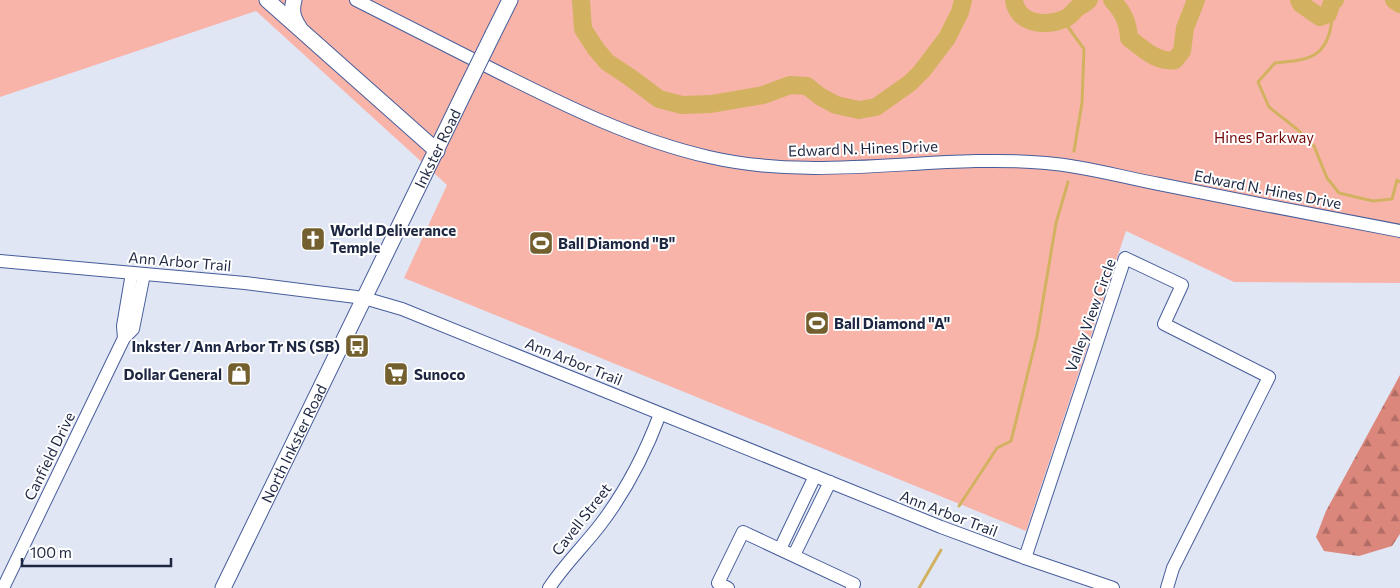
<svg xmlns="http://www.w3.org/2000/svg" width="1400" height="588" viewBox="0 0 1400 588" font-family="Commissioner,sans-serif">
<defs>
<pattern id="forest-firs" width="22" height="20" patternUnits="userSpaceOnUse" patternTransform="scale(1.25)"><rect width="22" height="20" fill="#dc877b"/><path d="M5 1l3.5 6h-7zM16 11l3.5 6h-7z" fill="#b26e66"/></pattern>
</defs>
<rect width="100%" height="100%" fill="#e0e6f4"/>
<path fill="#f9b4aa" d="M0 0H1400V283L1234 282 1126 231 1026 531 404 278 447 185 256 11 0 97Z"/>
<path fill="url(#forest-firs)" d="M1400 375V534L1392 546 1359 556 1324 551 1316 537 1326 511Z"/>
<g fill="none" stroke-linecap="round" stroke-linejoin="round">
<g stroke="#d2b261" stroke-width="3">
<path d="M1328 14 1332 19C1328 58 1309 60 1275 63L1258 82 1269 107 1297 129 1314 146 1327 178 1339 193 1373 201 1392 199 1397 180 1400 182"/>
<path d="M1063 20 1084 49 1082 103 1074 151"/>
<path d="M959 506 997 448 1011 441 1037 336 1056 223 1068 182"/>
<path d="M919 588 941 550"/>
</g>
<g stroke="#d2b261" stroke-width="18">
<path d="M581 0 583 29 596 49 607 62 631 78 659 99 682 105 711 104 763 95 790 85 807 86 821 97 836 105 859 110 876 107 910 83 922 71 947 38 960 12 963 0"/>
<path d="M1014 0C1017 24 1045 27 1064 19 1070 17 1072 13 1076 9 1080 6 1085 4 1089 0"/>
<path d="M1112 0C1123 12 1128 22 1129 38 1142 48 1157 63 1175 60L1182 51 1185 28 1196 0"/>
<path d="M1299 0 1301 4 1320 17 1328 14 1332 2 1335 0"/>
<path d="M1394 0 1400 4"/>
</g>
<defs>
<g id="minor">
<path d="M356 0C403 24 450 48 498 72 566 106 634 140 709 157 821 183 934 153 1046 163 1085 166 1121 177 1159 184 1239 200 1320 216 1400 231"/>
<path d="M0 261 245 283 364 298 402 309 941 527 1025 558 1113 588"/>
<path d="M124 338 123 326 132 273"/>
<path d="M780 549 815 476"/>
<path d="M794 555 830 482"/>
<path d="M1025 558 1125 258 1182 285 1164 324 1269 377 1173 568 1167 588"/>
<path d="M3 588 124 338 133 329 144 274"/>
<path d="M549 588C564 565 583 547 600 525 626 491 645 454 660 414"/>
<path d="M728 588 718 583 743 532 854 584 852 588"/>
</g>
<g id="major">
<path d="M267 0 437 151"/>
<path d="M294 0C291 11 293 18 299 27"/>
<path d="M493 34 510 0"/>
<path id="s1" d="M223 588 466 89"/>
</g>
</defs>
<use href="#minor" stroke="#475d9b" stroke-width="14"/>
<use href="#major" stroke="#475d9b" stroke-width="17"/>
<use href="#minor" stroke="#fff" stroke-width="12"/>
<use href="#major" stroke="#fff" stroke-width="15"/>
<defs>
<path id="major-bridge" d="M466 89 493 34"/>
</defs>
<use href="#major-bridge" stroke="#475d9b" stroke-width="17" stroke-linecap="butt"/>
<use href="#major-bridge" stroke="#fff" stroke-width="15"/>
</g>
<defs>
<symbol id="church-square" viewBox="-11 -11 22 22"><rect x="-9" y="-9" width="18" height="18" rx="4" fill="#73602e" stroke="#fff"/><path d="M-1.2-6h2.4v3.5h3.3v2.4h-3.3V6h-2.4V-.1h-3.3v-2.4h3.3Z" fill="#fff"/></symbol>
<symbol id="stadium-square" viewBox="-11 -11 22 22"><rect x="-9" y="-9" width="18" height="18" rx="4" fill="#73602e" stroke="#fff"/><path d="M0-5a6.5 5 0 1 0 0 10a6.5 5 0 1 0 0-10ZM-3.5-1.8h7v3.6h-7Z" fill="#fff"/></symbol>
<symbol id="bus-square" viewBox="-11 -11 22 22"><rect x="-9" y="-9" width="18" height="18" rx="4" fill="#73602e" stroke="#fff"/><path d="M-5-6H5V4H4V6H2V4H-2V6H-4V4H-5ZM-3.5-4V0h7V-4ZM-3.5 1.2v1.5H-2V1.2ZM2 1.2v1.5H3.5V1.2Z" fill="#fff"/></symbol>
<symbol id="shop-square" viewBox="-11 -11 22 22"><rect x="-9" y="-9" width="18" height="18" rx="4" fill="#73602e" stroke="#fff"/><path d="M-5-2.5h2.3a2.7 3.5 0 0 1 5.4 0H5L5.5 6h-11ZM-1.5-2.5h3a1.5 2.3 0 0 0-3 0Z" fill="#fff"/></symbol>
<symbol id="supermarket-square" viewBox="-11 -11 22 22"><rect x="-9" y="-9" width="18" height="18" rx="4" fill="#73602e" stroke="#fff"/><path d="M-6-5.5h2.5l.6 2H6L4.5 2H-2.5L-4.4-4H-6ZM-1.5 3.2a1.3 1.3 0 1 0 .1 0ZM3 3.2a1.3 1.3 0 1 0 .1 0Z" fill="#fff"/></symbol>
</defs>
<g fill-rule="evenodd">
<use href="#church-square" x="299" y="225" width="28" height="28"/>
<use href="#stadium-square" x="527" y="229" width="28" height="28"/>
<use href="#stadium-square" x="803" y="309" width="28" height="28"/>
<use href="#bus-square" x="343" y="332" width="28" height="28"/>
<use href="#shop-square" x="225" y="360" width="28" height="28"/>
<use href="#supermarket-square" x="382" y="360" width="28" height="28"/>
</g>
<g text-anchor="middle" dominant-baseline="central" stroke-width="4" stroke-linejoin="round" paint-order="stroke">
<g font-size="15" fill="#720909" stroke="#fff">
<text x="1264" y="137">Hines Parkway</text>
</g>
<g font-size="15" fill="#1d2742" stroke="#fff">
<text transform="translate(863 148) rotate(-2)">Edward N. Hines Drive</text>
<text stroke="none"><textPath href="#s1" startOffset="489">Inkster Road</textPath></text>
<text transform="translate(1268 189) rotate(11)">Edward N. Hines Drive</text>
<text transform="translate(180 261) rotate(5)">Ann Arbor Trail</text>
<text transform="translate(1090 315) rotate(-70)">Valley View Circle</text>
<text transform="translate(574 361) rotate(22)">Ann Arbor Trail</text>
<text stroke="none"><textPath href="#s1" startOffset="161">North Inkster Road</textPath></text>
<text transform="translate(49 456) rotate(-64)">Canfield Drive</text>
<text transform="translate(949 513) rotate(21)">Ann Arbor Trail</text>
<text transform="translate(581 519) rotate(-52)">Cavell Street</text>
</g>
<g font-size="15" font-weight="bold" fill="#1d2742" stroke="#fff" text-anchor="start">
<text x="330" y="230">World Deliverance<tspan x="330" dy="17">Temple</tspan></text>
<text x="558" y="243">Ball Diamond "B"</text>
<text x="834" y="323">Ball Diamond "A"</text>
<text x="340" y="346" text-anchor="end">Inkster / Ann Arbor Tr NS (SB)</text>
<text x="222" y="374" text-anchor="end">Dollar General</text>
<text x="414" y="374">Sunoco</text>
</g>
</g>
<path d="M22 558v8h149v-8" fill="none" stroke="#1d2742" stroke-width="2.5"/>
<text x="30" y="558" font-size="15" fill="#1d2742" stroke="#ffffff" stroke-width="4" paint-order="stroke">100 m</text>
</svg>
